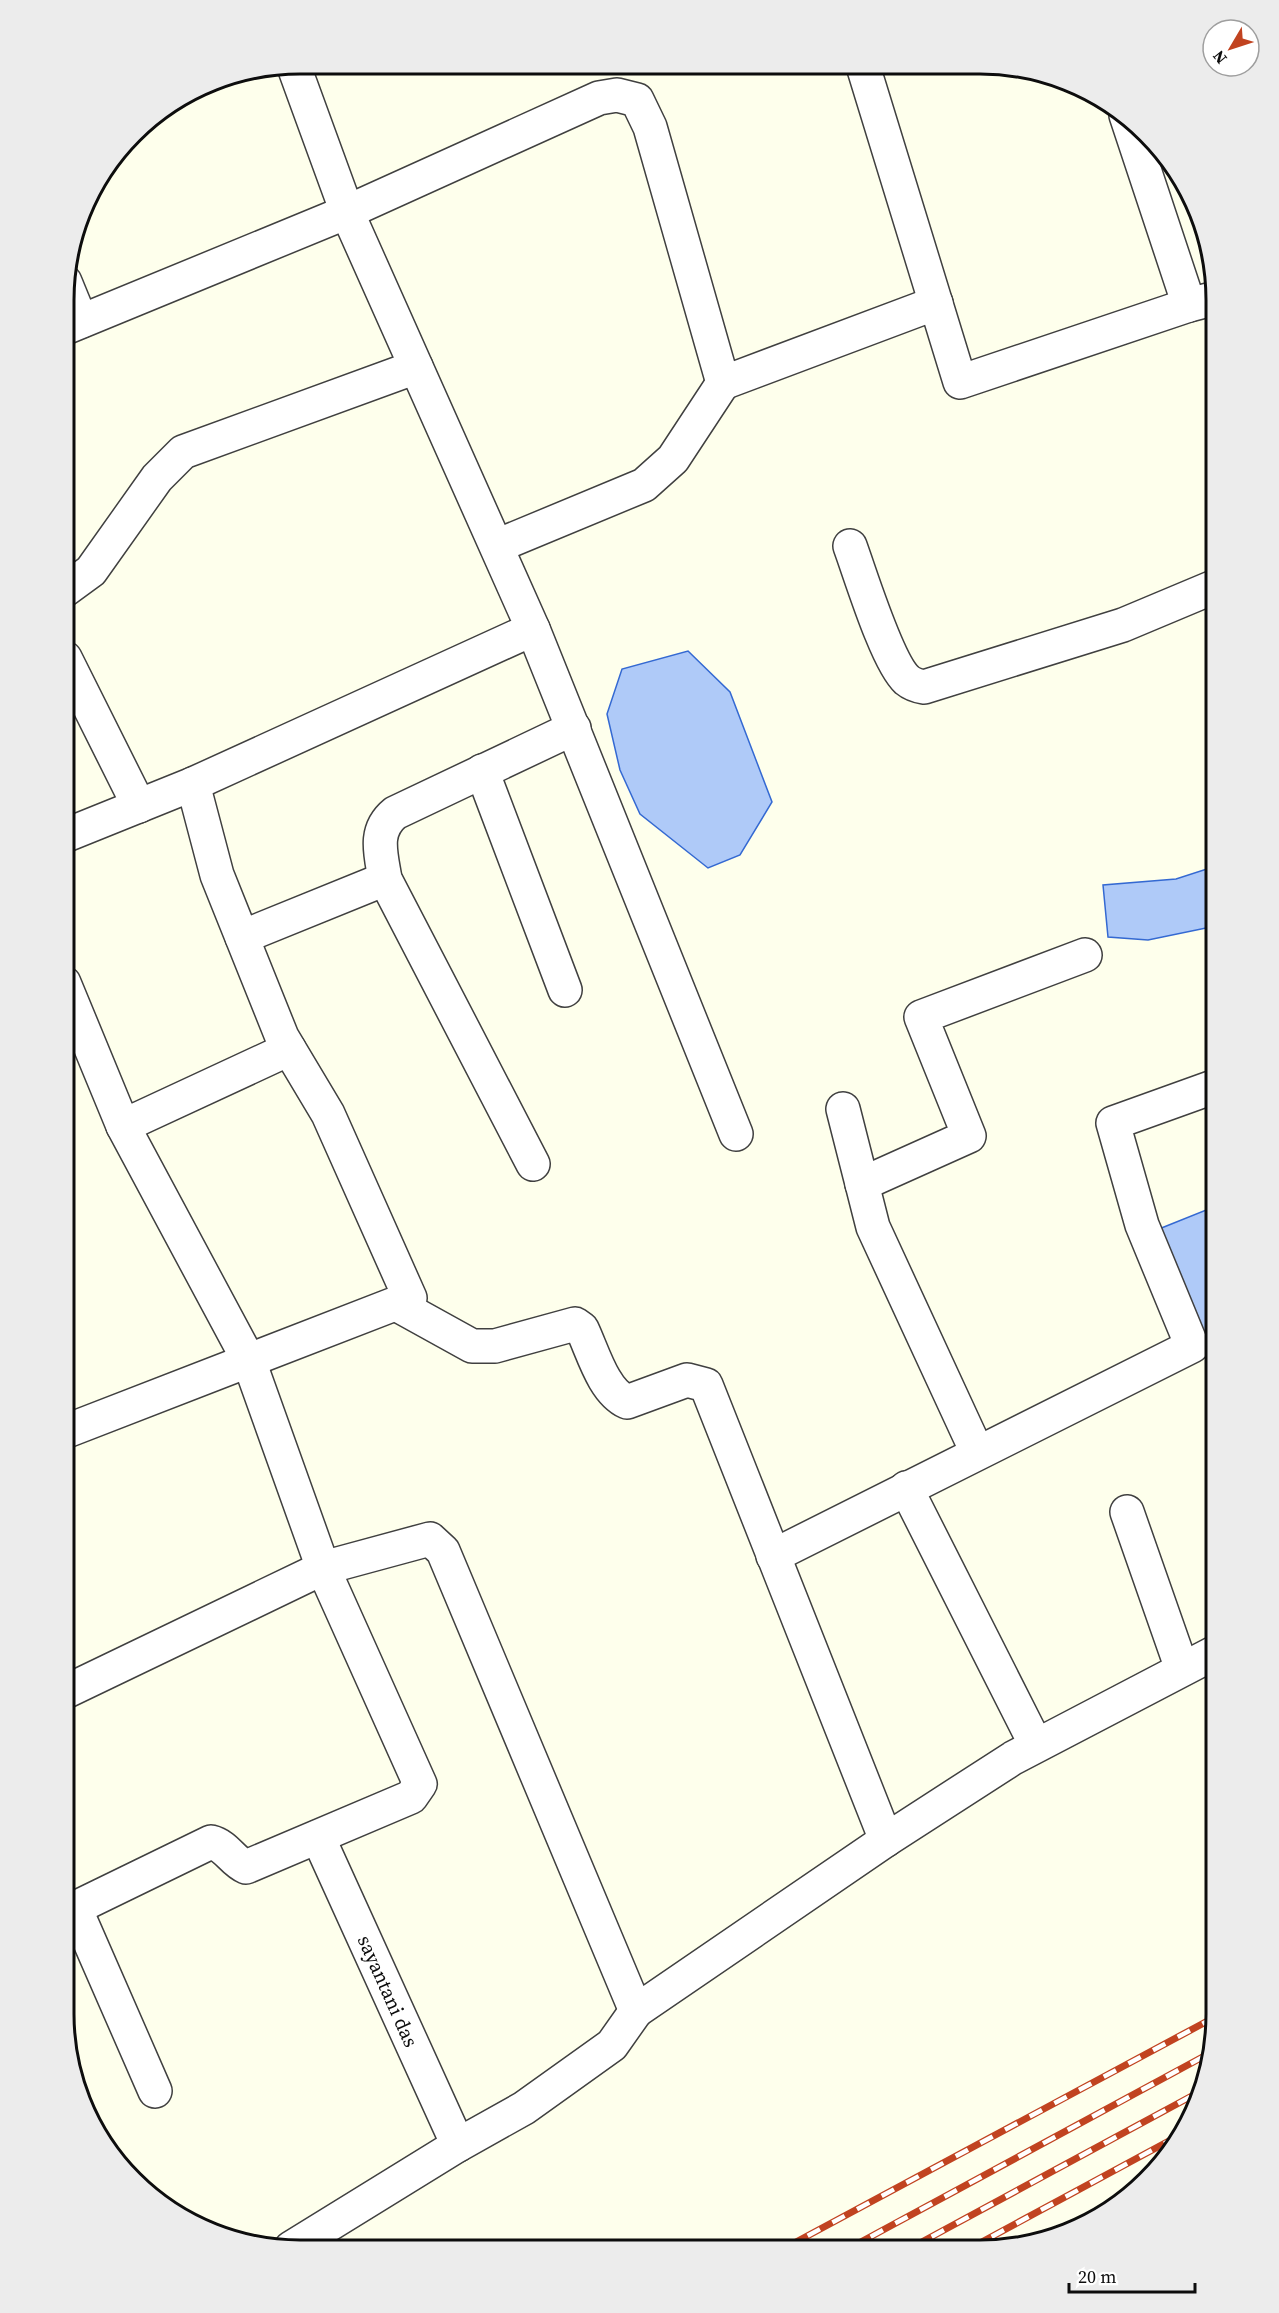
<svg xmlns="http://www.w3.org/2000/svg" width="1279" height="2313" viewBox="0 0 1279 2313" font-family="'Source Serif 4',serif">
<rect width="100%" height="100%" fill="#feffec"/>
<g fill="#afcaf8" stroke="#3469d2" stroke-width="1.5">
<path d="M688 651 730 692 772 802 740 855 708 868 640 814 620 770 607 714 622 669Z"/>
<path d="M1216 866V929L1206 928 1148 940 1108 937 1103 885 1176 879Z"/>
<path d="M1216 1206V1364L1159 1229Z"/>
</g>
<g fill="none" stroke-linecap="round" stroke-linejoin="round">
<defs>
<g id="minor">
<path d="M863 66 960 382 1189 305 1216 298"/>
<path d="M1126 115 1189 305"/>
<path d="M65 282 81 321"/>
<path d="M65 328 347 212 599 98 617 95 637 100 650 127 723 383 936 303"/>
<path d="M497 546 644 485 673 459 723 383"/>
<path d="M850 546C861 576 887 662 907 680 913 685 918 686 924 687L1123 625 1216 586"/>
<path d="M65 590 91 571 157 478 183 452 416 367"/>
<path d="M533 629 736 1134"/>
<path d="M65 658 139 806"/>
<path d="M482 771 565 990"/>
<path d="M64 836 193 784 533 629 347 212 293 64"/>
<path d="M242 937 385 879"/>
<path d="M64 983 123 1126 289 1049"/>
<path d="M843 1109 873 1227 977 1452"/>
<path d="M533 1164 385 879C381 854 373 831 395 813L574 728"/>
<path d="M862 1184 969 1136 921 1017 1085 955"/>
<path d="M396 1304 472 1346H495L575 1324 582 1329C593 1352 603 1391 627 1402L687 1380 706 1385 886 1840"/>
<path d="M64 1432 410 1298 328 1114 282 1037 217 875 193 784"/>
<path d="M906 1488 1036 1745"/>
<path d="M1127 1512 1182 1669"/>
<path d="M773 1556 1192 1346 1142 1225 1113 1123 1216 1086"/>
<path d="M63 1693 323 1568 430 1539 443 1551 636 2011 886 1840 1013 1758 1216 1652"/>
<path d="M318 1837 458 2145"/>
<path d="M75 1908 155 2091"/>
<path d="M63 1914 211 1842C227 1846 232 1861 246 1867L411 1797 420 1784 323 1568 249 1361 123 1126"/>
<path d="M291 2248 458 2145 524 2108 612 2045 636 2011"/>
</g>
</defs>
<use href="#minor" stroke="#404040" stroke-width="36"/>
<use href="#minor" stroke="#fff" stroke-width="33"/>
<defs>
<g id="rail">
<path d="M783 2249 1215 2017"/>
<path d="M846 2250 1210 2053"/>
<path d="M907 2250 1201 2091"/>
<path d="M967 2250 1180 2135"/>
</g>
</defs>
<use href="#rail" stroke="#c14320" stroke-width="7"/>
<use href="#rail" stroke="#fff" stroke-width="4.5" stroke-dasharray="14" stroke-linecap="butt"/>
</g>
<g text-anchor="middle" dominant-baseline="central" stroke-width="6" stroke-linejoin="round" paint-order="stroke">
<g font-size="20" fill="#0d0d0d" stroke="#fff">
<text transform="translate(388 1991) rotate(66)">sayantani das</text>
</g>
</g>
<path d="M0 0H1279V2313H0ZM300 74H980A226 226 0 0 1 1206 300V2014A226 226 0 0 1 980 2240H300A226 226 0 0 1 74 2014V300A226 226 0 0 1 300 74Z" fill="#ececec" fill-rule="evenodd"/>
<path fill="none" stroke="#0d0d0d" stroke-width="3" d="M300 74H980A226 226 0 0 1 1206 300V2014A226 226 0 0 1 980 2240H300A226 226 0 0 1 74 2014V300A226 226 0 0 1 300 74Z"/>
<g transform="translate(1231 48) rotate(231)"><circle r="28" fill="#ffffff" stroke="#9e9e9e" stroke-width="1.5"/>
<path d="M0-4.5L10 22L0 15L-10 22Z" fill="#c14320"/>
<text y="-9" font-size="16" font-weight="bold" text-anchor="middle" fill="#0d0d0d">N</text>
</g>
<path d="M1069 2283v9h126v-9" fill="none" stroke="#0d0d0d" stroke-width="3"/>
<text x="1078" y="2283" font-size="18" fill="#0d0d0d" stroke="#ffffff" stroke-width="4.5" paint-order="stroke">20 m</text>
</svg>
